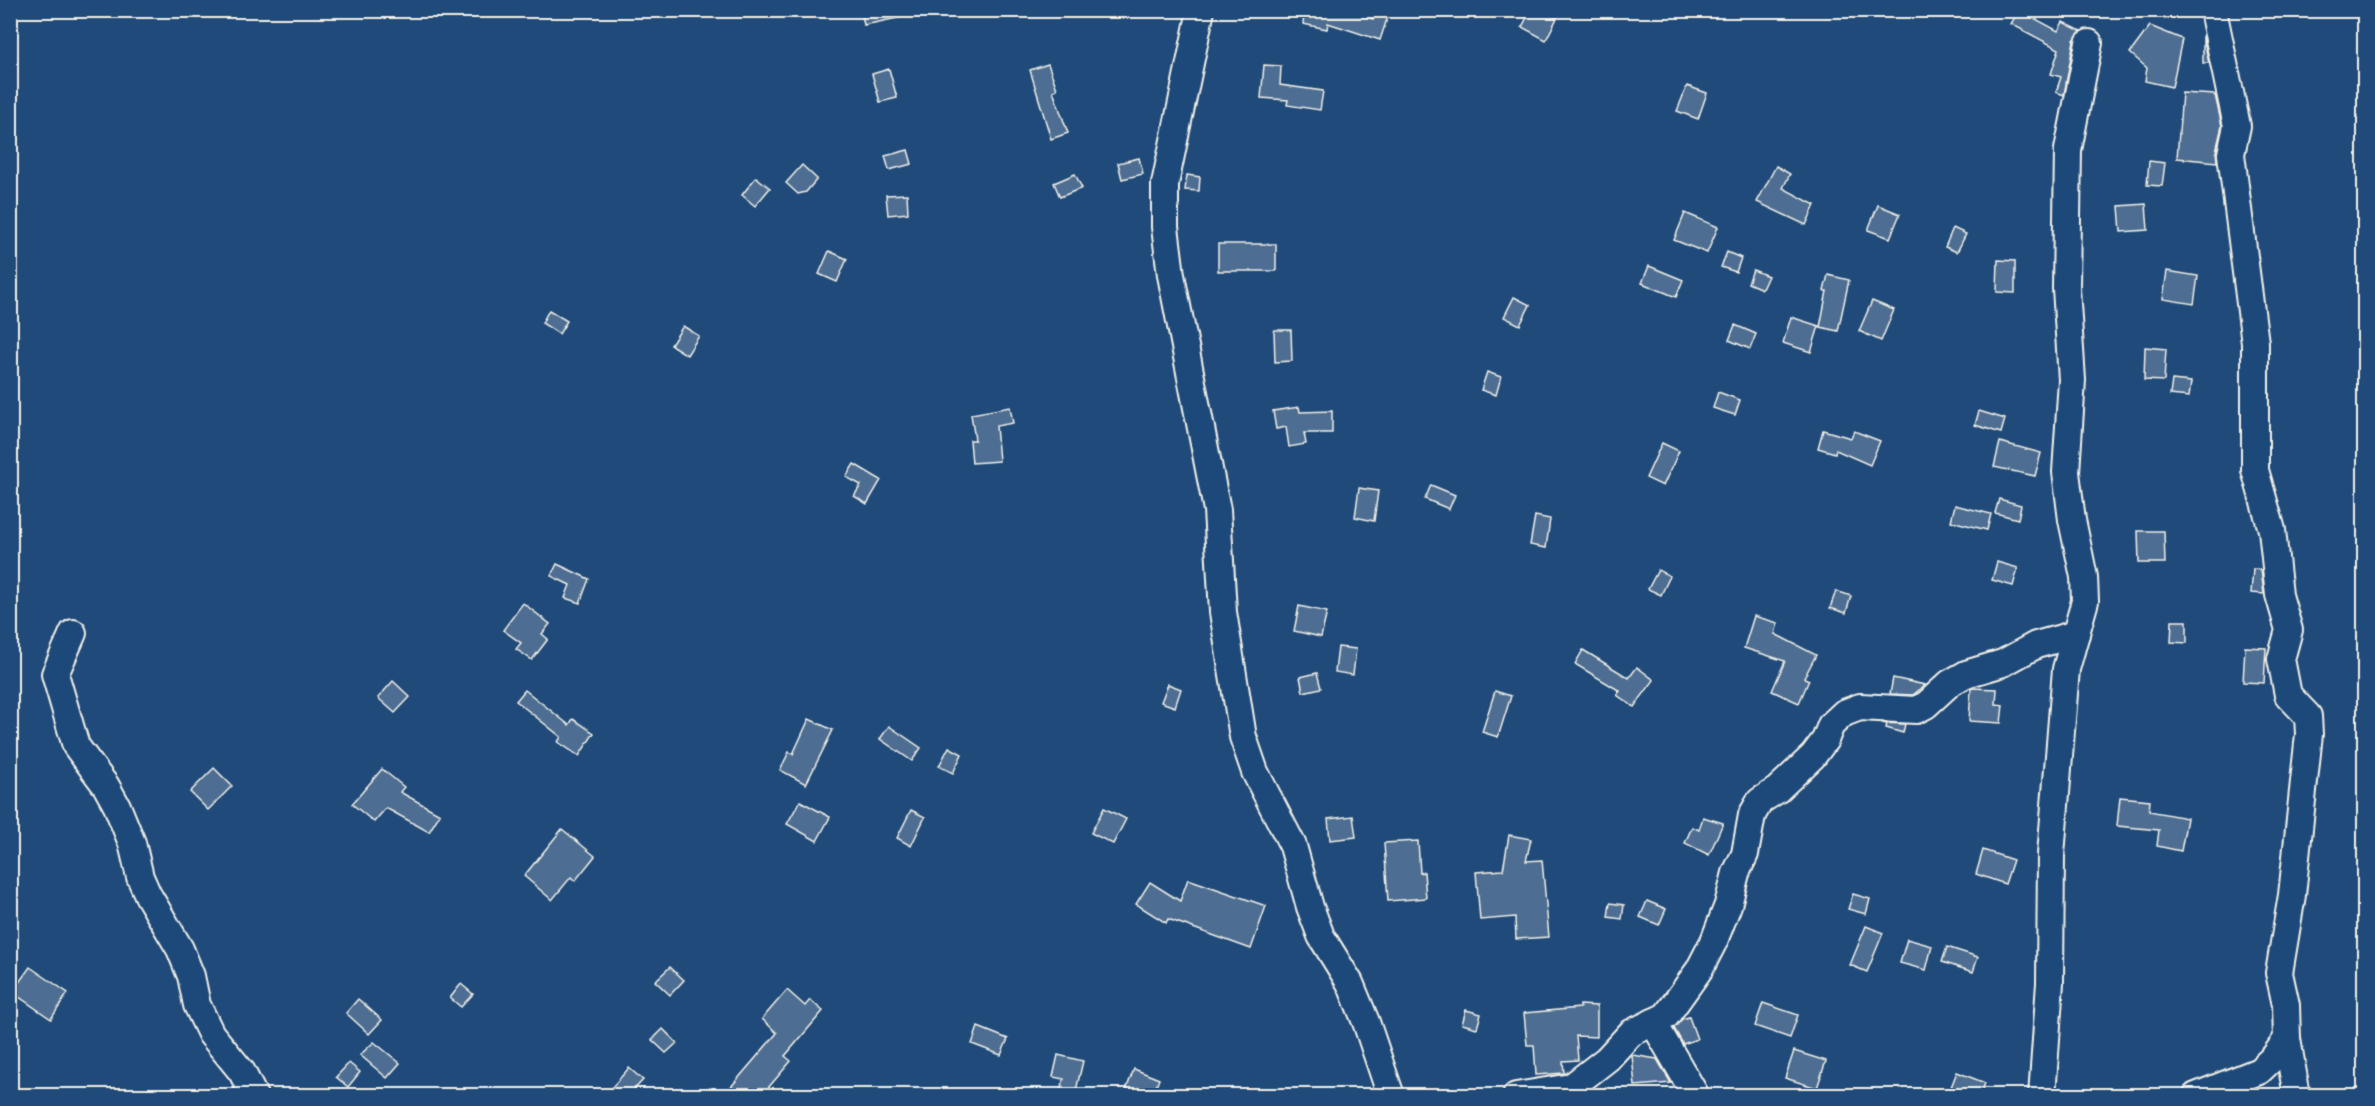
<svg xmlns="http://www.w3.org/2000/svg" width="2375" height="1106" viewBox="0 0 2375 1106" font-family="'Shantell Sans',sans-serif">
<rect width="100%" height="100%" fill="#1f4a7a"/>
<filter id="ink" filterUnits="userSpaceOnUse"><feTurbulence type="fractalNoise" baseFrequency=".0167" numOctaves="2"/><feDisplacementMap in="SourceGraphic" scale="12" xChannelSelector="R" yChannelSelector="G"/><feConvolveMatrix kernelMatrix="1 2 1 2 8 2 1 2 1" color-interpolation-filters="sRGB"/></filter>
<g filter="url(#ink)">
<g fill="#4d6e92" stroke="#f4f1e8" stroke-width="1.5">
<path d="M861 10H903V17L864 25Z"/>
<path d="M1299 10H1348L1373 19 1377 10H1390L1380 40 1328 23 1327 29 1303 24 1304 15 1299 13Z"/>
<path d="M1531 10H1542L1557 18 1546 40 1522 27Z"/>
<path d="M2019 10 2058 31 2063 22 2081 31 2074 40 2064 95 2056 92 2061 77 2051 74 2059 49 2011 24Z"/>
<path d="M2150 26 2182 39 2172 87 2145 81 2147 68 2130 53Z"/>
<path d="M2203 36 2209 63H2203Z"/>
<path d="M1048 64 1057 89 1053 91 1068 133 1051 139 1030 70Z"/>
<path d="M1264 65 1281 66 1280 85 1323 91 1320 110 1287 105 1288 100 1261 98Z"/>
<path d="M889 69 897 98 880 102 872 74Z"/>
<path d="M1687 86 1707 93 1698 119 1677 111Z"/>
<path d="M2182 93 2215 95 2222 126 2216 151 2217 162 2177 158Z"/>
<path d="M908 150 912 164 889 170 885 156Z"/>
<path d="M1139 158 1143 174 1122 179 1118 163Z"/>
<path d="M2149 161 2165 163 2162 186 2147 185Z"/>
<path d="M802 165 817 179 806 192 798 194 786 183Z"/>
<path d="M1776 166 1790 174 1783 188 1815 205 1806 225 1757 202Z"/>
<path d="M1075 174 1082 188 1060 197 1054 183Z"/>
<path d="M1187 175 1200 177 1199 191 1185 190Z"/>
<path d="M756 177 770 188 755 206 742 195Z"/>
<path d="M907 194 908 213 888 215 886 195Z"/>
<path d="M2146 204 2148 230 2121 232 2119 206Z"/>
<path d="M1878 205 1900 214 1890 238 1868 230Z"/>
<path d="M1685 213 1718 227 1707 253 1674 240Z"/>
<path d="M1953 228 1966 234 1957 252 1945 247Z"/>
<rect x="1218" y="244" width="58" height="27"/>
<path d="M829 251 847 259 837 282 819 274Z"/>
<path d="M1727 252 1741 258 1736 272 1721 267Z"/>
<path d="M1998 260 2015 261V293L1997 292Z"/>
<path d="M1649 266 1683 280 1676 297 1642 283Z"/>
<path d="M1753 270 1768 276 1762 289 1748 283Z"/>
<path d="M2167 271 2198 276 2194 304 2163 299Z"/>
<path d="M1828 275 1849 280 1838 331 1820 327 1827 291H1824Z"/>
<path d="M1514 297 1530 305 1520 325 1504 317Z"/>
<path d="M1872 301 1894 310 1881 341 1859 331Z"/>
<path d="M549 310 567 321 559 334 542 323Z"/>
<path d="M1791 317 1819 326 1811 352 1783 343Z"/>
<path d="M1735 325 1756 334 1750 349 1729 340Z"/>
<path d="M683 326 699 336 687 355 671 345Z"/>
<path d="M1274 330H1291L1292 361 1275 362Z"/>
<path d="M2145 347 2166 349 2164 381 2144 380Z"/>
<path d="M1487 372 1501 377 1496 395 1481 390Z"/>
<path d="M2172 380 2191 382 2189 397 2170 395Z"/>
<path d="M1718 392 1740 400 1735 415 1713 408Z"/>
<path d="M1010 407 1013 423 996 426 999 461 972 463 970 440H975L971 414Z"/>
<path d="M1299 407 1300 412 1332 411V433H1304L1306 444 1289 447 1286 427 1276 429 1273 411Z"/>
<path d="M1979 411 2005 419 2001 433 1975 425Z"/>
<path d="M1823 430 1851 438 1854 431 1880 441 1870 465 1836 450 1835 453 1818 448Z"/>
<path d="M2000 442 2041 453 2035 476 1994 467Z"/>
<path d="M1662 443 1679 451 1663 486 1646 478Z"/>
<path d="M854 464 881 480 867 504 854 496 861 485 846 477Z"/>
<path d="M1431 485 1455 495 1449 509 1425 499Z"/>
<path d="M1359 488 1378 491 1374 521 1355 517Z"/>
<path d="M1999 499 2021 505 2018 519 1995 513Z"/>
<path d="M1955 505 1991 514 1987 530 1951 521Z"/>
<path d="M1535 516 1550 519 1546 548 1530 545Z"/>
<path d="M2138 531H2164L2165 563H2139Z"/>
<path d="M1997 562 2018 568 2013 586 1992 580Z"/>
<path d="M557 564 589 579 580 603 565 598 570 585 551 576Z"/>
<path d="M2253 569 2261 570 2264 594 2251 593Z"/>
<path d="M1658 570 1670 576 1661 595 1648 589Z"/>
<path d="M1836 591 1851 596 1846 613 1830 608Z"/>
<path d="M523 603 550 624 542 634 548 639 532 660 516 649 521 643 503 630Z"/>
<path d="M1299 606 1327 612 1321 637 1294 631Z"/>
<path d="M1754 616 1778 623 1775 634 1816 655 1804 678 1809 680 1799 703 1772 691 1785 661 1744 648Z"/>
<path d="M2172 621H2187V643L2171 642Z"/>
<path d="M1338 647 1356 649 1353 675 1335 672Z"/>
<path d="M2245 647 2266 648 2264 683 2243 682Z"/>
<path d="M1583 650 1629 678 1637 667 1654 680 1634 707 1617 695 1620 691 1575 664Z"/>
<path d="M1317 673 1321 688 1303 692 1300 677Z"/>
<path d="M1893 678 1925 685 1913 695 1890 694Z"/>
<path d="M393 681 410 697 395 713 378 698Z"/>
<path d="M1168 684 1181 689 1175 707 1161 702Z"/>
<path d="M1971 688 1997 689 1996 704 2003 705 2001 723 1969 721Z"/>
<path d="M525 690 569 725 573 719 594 733 579 756 558 742 561 737 516 701Z"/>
<path d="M1495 691 1511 696 1498 737 1482 732Z"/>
<path d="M809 719 833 730 806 784 780 770 789 752 793 754Z"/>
<path d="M1882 723 1905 724 1903 733 1886 728 1887 724Z"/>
<path d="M889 726 921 748 912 761 880 739Z"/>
<path d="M949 747 962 754 953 773 939 766Z"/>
<path d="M214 768 232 786 208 810 190 792Z"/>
<path d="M382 769 404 787 400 792 440 814 429 832 386 808 374 822 352 804Z"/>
<path d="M2120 797 2150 800 2149 811 2187 818 2181 851 2157 846 2159 830 2117 826Z"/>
<path d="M800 801 830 817 817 841 787 824Z"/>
<path d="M1104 808 1126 819 1113 844 1091 833Z"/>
<path d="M911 810 925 817 911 846 897 838Z"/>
<path d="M1353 816 1356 837 1330 840 1328 819Z"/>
<path d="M1703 817 1723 823 1709 855 1685 843 1692 827 1699 830Z"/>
<path d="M562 829 595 856 575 881 571 877 552 900 524 876Z"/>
<path d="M1509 835 1531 839 1526 861 1542 860 1549 937 1516 939 1515 917 1480 920 1476 872 1503 870Z"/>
<path d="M1418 841 1420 873 1424 872 1426 898 1388 901 1384 843Z"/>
<path d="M1983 850 2013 860 2005 884 1976 874Z"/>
<path d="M1188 879 1266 906 1251 949 1168 919 1166 923 1136 904 1150 882 1180 901Z"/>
<path d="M1853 894 1870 899 1866 914 1848 909Z"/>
<path d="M1647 901 1666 909 1659 925 1640 917Z"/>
<path d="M1610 903 1624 905 1622 919 1608 917Z"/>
<path d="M1866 926 1883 933 1867 972 1850 965Z"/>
<path d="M1907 939 1932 946 1926 970 1900 963Z"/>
<path d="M1947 947 1978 957 1973 972 1942 962Z"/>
<path d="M30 967 68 993 51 1019 12 992Z"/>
<path d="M670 967 684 980 670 995 655 981Z"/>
<path d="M461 984 473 994 461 1007 450 998Z"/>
<path d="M787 990 805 1006 810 1000 823 1011 785 1056 791 1061 762 1095H724L777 1033 762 1019Z"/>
<path d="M358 999 382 1020 369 1034 346 1013Z"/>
<path d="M1763 1003 1798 1015 1790 1038 1755 1026Z"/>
<path d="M1580 1005 1597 1006V1037L1576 1036 1578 1060 1563 1061 1564 1073 1536 1075 1534 1045H1527L1524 1013 1580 1008Z"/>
<path d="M1466 1010 1481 1014 1477 1028 1462 1024Z"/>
<path d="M1689 1017 1697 1039 1683 1044 1674 1028 1682 1019Z"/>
<path d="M978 1027 1008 1039 1001 1055 972 1044Z"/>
<path d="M663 1029 677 1043 666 1053 652 1040Z"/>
<path d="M374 1042 400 1063 387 1078 360 1055Z"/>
<path d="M1794 1051 1826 1061 1817 1088 1785 1078Z"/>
<path d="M1058 1055 1083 1061 1075 1095H1059L1064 1079 1053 1077Z"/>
<path d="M1632 1055 1657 1059 1671 1083 1635 1086Z"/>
<path d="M349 1063 360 1072 348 1087 336 1077Z"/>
<path d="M629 1068 643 1080 629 1095H605Z"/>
<path d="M1134 1069 1159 1079 1153 1095H1124Z"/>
<path d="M1957 1072 1985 1083 1980 1095H1973L1951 1087Z"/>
</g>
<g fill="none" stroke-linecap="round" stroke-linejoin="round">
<defs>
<g id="minor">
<path d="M1201 10 1165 184V227L1171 275 1217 510 1223 612 1243 737 1255 772 1293 846 1310 907 1321 936 1350 983 1366 1022 1391 1096"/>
<path d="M2213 10 2237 126 2231 154 2255 343V470L2272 530 2279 595 2289 630 2281 659 2288 695 2308 716 2309 734 2292 895 2279 973 2286 1005 2287 1039 2297 1096"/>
<path d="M73 633 55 674 76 746 106 786 117 806 132 843 140 877 148 895 180 949 191 976 197 1005 211 1034 242 1072 254 1096"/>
<path d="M1653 1022 1696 1096"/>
<path d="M1516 1096 1571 1087 1607 1059 1631 1033 1666 1016 1699 970 1714 941 1728 905 1736 873 1745 854 1752 815 1760 801 1777 790 1813 756 1825 740 1831 725 1844 713 1860 707 1916 710 1926 705 1950 683 1966 674 2003 663 2036 645 2076 634"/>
<path d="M2042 1096 2050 983 2051 855 2066 669 2085 601 2084 577 2072 520 2066 472 2072 380 2066 288 2068 150 2089 43"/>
<path d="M2196 1096 2259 1071 2274 1057 2287 1039"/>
</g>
</defs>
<use href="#minor" stroke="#f4f1e8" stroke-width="30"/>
<use href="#minor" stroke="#1f4a7a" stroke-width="26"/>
</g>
</g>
<rect width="2375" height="1106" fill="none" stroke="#1f4a7a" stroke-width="36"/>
<rect x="18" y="18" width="2339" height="1070" fill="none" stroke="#f4f1e8" stroke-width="2" filter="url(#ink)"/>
</svg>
